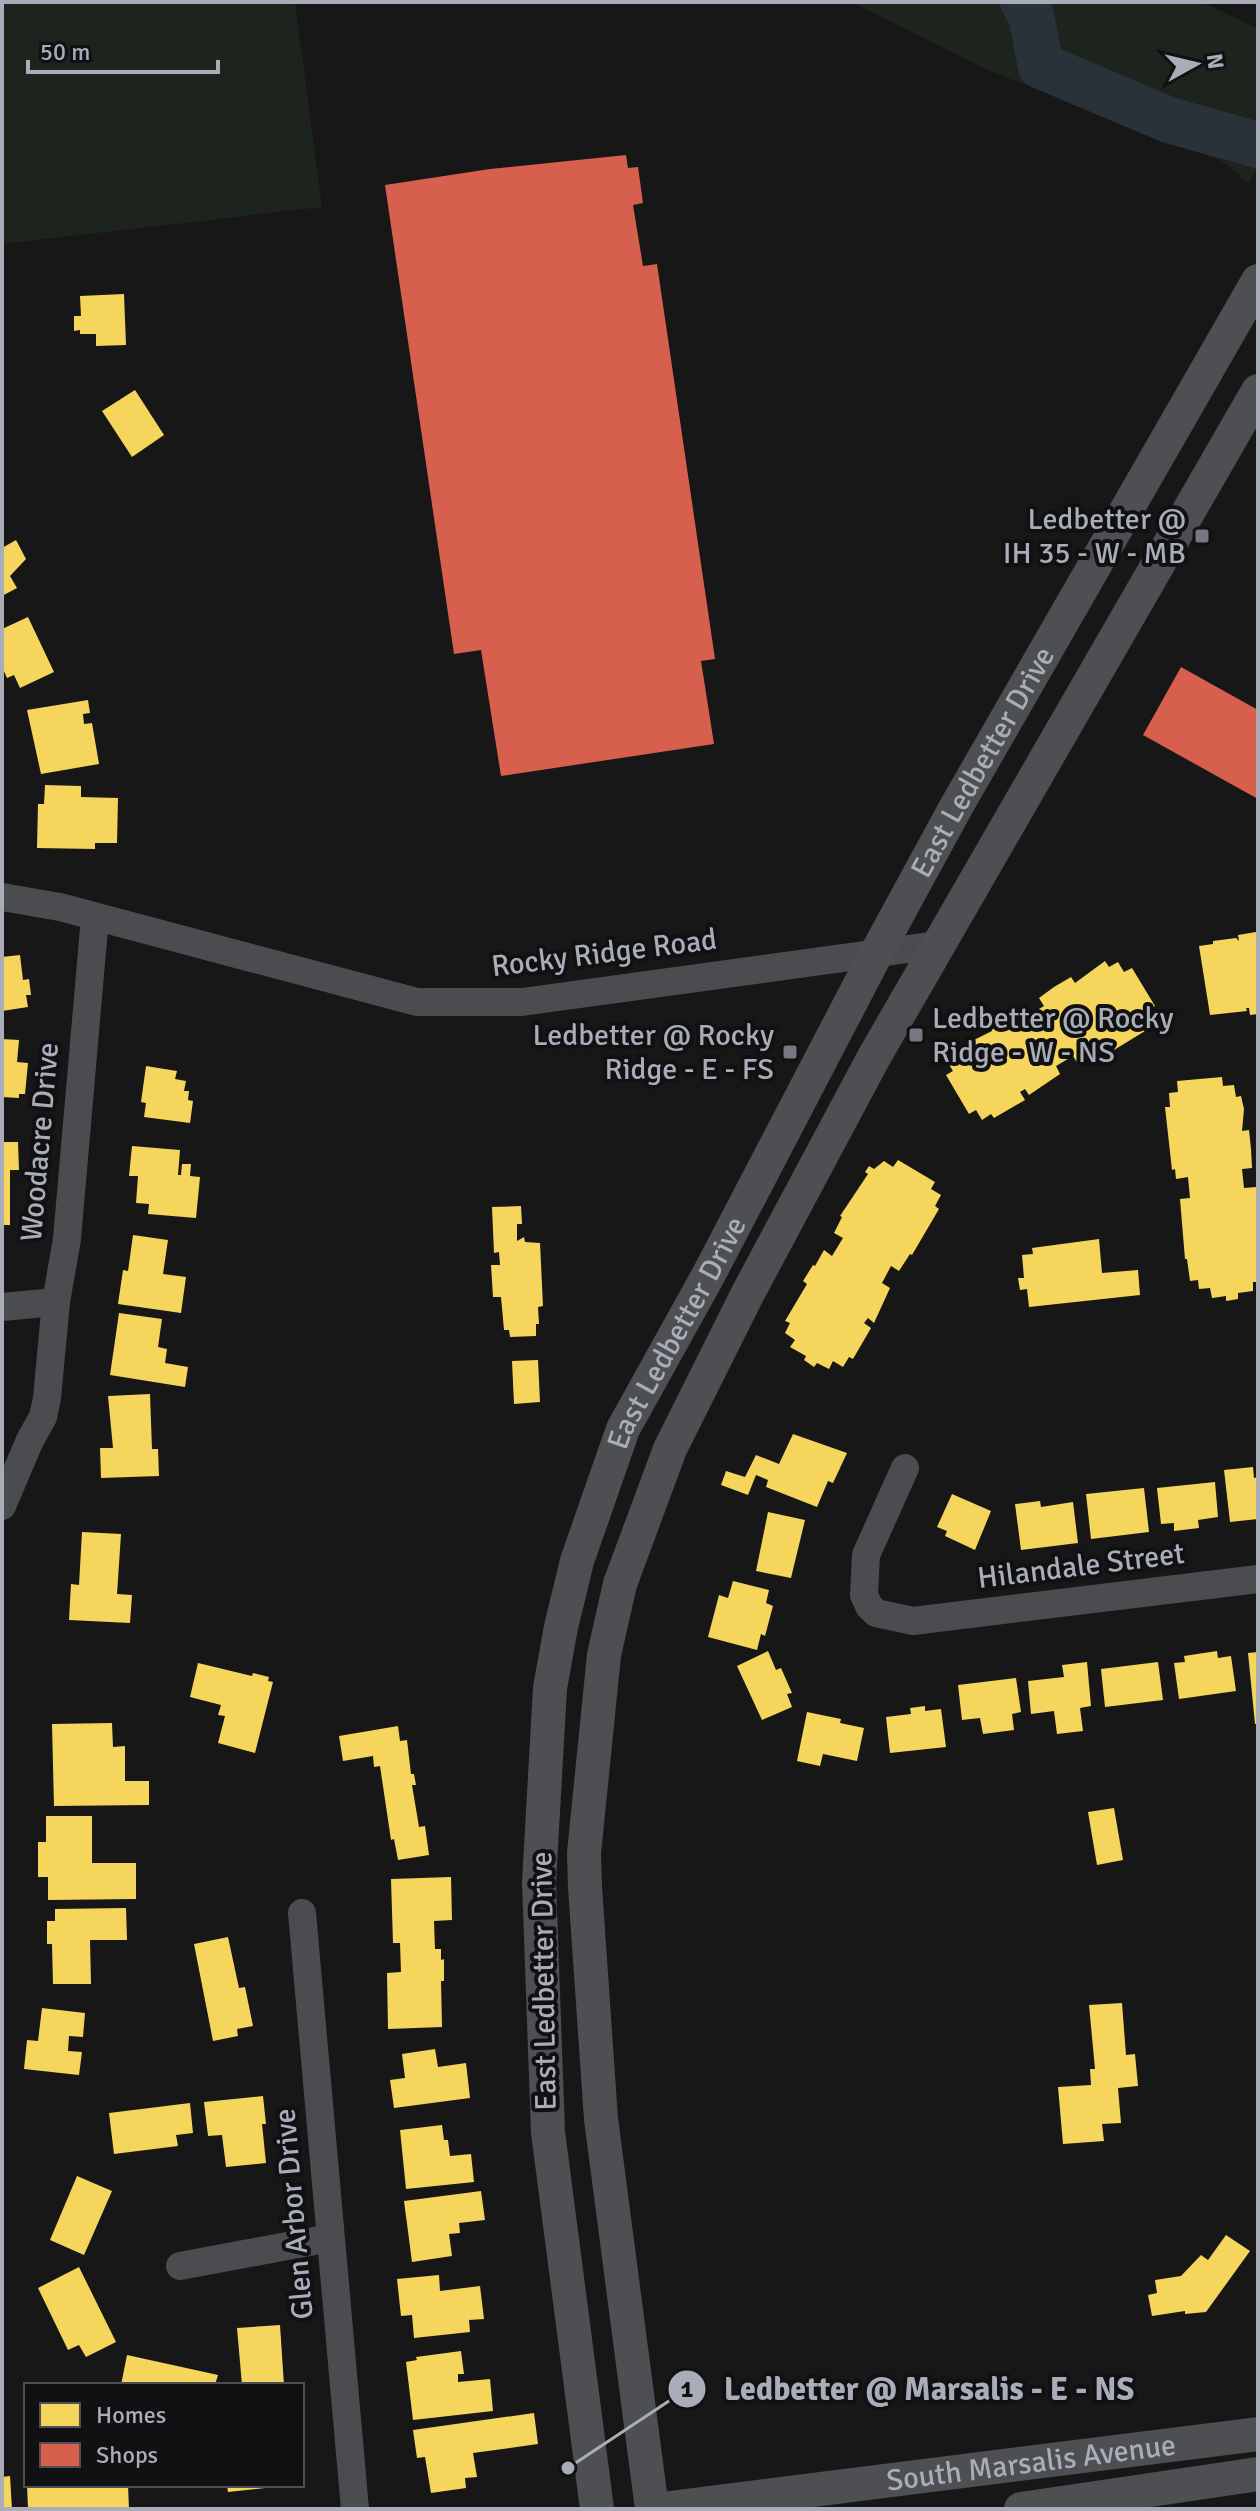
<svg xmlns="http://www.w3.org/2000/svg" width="1260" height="2511" viewBox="0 0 1260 2511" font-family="Signika,sans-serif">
<rect width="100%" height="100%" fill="#171717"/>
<g fill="#1d241e">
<path d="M2 2H295L322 207 2 244Z"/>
<path d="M852 2H1202L1258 29V166L1248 183 1222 161 992 72Z"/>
</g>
<g fill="#f6d55c">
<path d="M124 294 126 345 96 346V334H80V330L74 331V316H81L80 296Z"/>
<path d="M135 390 164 435 132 457 102 411Z"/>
<path d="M16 540 26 559 10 576 17 588 2 596V548Z"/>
<path d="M28 617 54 672 20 688 14 675 7 678 2 667V629Z"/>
<path d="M88 700 90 713 83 714 84 724 92 723 99 764 41 774 27 710Z"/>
<path d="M45 785 81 786V797L118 798 117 843H95V849L37 848 38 804H44Z"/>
<path d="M1256 932 1258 1014 1250 1015 1249 1008H1246L1247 1011 1210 1015 1199 946 1213 944V941L1236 938 1239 941 1238 935Z"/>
<path d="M20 955 23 980 29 979 31 995H26L28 1007 2 1011V957Z"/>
<path d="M1105 961 1109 967 1118 962 1124 972 1132 968 1155 1006 1147 1011 1153 1021 1142 1027 1145 1031 1114 1050 1113 1046 1078 1064 1073 1056 1056 1066 1060 1074 1029 1095 1025 1089 1020 1092 1025 1100 994 1118 991 1114 982 1120 976 1110 969 1114 946 1075 953 1071 947 1061 957 1055 954 1050 992 1031 988 1025 1005 1015 1007 1017 1022 1008 1027 1016 1044 1006 1039 998 1054 987 1071 977 1075 983Z"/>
<path d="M2 1039 19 1040 17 1062 28 1063 25 1094H19V1098L2 1097Z"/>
<path d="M146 1066 177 1071 175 1079 186 1081 184 1091H189L188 1100 193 1101 190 1123 144 1117 146 1103 141 1102Z"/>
<path d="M1222 1077 1223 1086 1234 1085 1236 1097 1241 1096 1244 1109 1242 1131 1249 1130 1251 1149 1252 1168 1242 1169 1244 1188 1256 1187 1258 1198V1282H1253V1291L1238 1293V1299L1226 1301V1296L1212 1298 1210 1288 1199 1289 1198 1280 1190 1281 1187 1259H1185L1180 1199 1190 1198 1188 1177 1176 1179 1175 1169 1172 1170 1165 1107H1170L1169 1093 1178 1092 1177 1081Z"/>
<path d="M2 1142H18L19 1170H10V1225H2Z"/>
<path d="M132 1146 180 1150 178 1175H181L182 1164H191L190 1176 200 1177 196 1218 148 1214 149 1204 136 1203 138 1176H129Z"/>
<path d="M898 1160 935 1182 931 1189 941 1195 935 1206 939 1209 912 1255 910 1254 899 1271 891 1266 882 1283 890 1288 874 1323 868 1318 864 1323 871 1328 853 1359 849 1357 843 1367 833 1361 829 1369 817 1363 814 1367 804 1360 806 1356 790 1347 795 1340 785 1333 790 1323 785 1321 807 1284 803 1281 813 1265 815 1266 824 1250 832 1256 843 1238 834 1233 842 1217 840 1216 868 1174 865 1172 869 1166 874 1169 884 1161 893 1167Z"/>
<path d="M521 1206 522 1224H517V1241L524 1237 525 1242 540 1243 543 1306 538 1307 539 1324H536V1336L510 1337 509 1330H504L501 1297H493L491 1265H500L499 1252 494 1253 492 1207Z"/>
<path d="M133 1235 168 1240 163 1274 186 1277 181 1313 118 1304 123 1270 128 1271Z"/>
<path d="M1099 1239 1102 1273 1138 1270 1140 1295 1029 1307 1027 1289 1020 1290 1018 1278H1024L1022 1255 1033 1254 1032 1248Z"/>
<path d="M119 1313 162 1319 158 1347 167 1349 165 1363 188 1367 185 1387 110 1375Z"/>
<path d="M538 1360 540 1402 514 1404 512 1361Z"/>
<path d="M150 1394 152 1449H158L159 1476 101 1478 100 1448H113L108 1396Z"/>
<path d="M793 1434 847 1453 833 1483 828 1481 817 1507 766 1487 768 1480 756 1475 748 1495 721 1485 726 1471 745 1477 756 1455 779 1464Z"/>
<path d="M1253 1467 1254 1478 1258 1477V1519L1230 1522 1224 1470Z"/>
<path d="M1215 1482 1218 1517 1198 1520 1199 1528 1174 1531V1523L1161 1524 1157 1488Z"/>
<path d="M1144 1488 1149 1532 1091 1539 1086 1494Z"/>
<path d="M952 1494 991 1511 975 1550 945 1536 947 1531 937 1527Z"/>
<path d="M1040 1501 1041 1507 1073 1502 1078 1543 1021 1550 1015 1504Z"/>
<path d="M768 1512 805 1520 791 1578 756 1571Z"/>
<path d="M82 1532 121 1534 117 1594 132 1595 130 1623 69 1620 71 1584 79 1585Z"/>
<path d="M733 1581 769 1590 766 1603 773 1606 765 1636 761 1634 757 1650 708 1637 719 1595 728 1598Z"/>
<path d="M768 1651 776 1670 781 1668 792 1693 787 1694 792 1707 762 1720 737 1666Z"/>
<path d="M1217 1651 1218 1658 1231 1656 1236 1691 1179 1699 1174 1663 1185 1662 1184 1656Z"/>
<path d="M1258 1652V1724H1255L1248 1653Z"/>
<path d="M1087 1662 1091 1706 1080 1708 1083 1731 1057 1734 1054 1711 1031 1714 1028 1681 1064 1677 1062 1665Z"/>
<path d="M1158 1662 1163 1700 1105 1707 1101 1669Z"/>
<path d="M198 1663 252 1676 253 1673 269 1677 268 1681 273 1682 255 1753 218 1743 225 1716 218 1715 221 1705 190 1697Z"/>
<path d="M1016 1678 1021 1712 1012 1714 1014 1730 983 1734 980 1718 962 1720 958 1685Z"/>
<path d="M925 1706V1711L941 1709 946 1747 890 1753 886 1717 911 1714 910 1708Z"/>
<path d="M807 1712 841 1719 840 1723 864 1728 857 1761 823 1754 820 1766 797 1761Z"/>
<path d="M112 1723 113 1747 125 1746V1781H149V1805L54 1806 52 1724Z"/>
<path d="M398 1726 400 1741 407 1740 411 1774H414L416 1785H412L419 1827 425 1826 429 1855 398 1860 394 1839 391 1840 380 1766 374 1767 373 1756 343 1761 339 1736Z"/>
<path d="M1114 1808 1123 1860 1097 1865 1088 1812Z"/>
<path d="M46 1816H92V1863H136V1899L48 1900V1877H38V1842H46Z"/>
<path d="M451 1877 452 1920 434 1921 435 1949H441V1960L444 1959V1981H441L442 2027 388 2029 387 1973 401 1972 400 1943H393L391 1879Z"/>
<path d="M126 1908 127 1940H90L91 1984H53L52 1944H47V1921H55V1909Z"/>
<path d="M228 1937 239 1988 245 1987 253 2026 237 2029 238 2036 213 2041 194 1944Z"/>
<path d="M1122 2003 1126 2055 1135 2054 1138 2086 1118 2088 1121 2123 1102 2124 1104 2141 1063 2144 1058 2087 1091 2085 1090 2069H1095L1089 2005Z"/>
<path d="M42 2008 85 2013 83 2037 69 2036 68 2051 82 2052 79 2075 24 2069 27 2040 38 2041Z"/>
<path d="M435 2049 438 2067 466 2063 470 2098 394 2108 390 2080 405 2078 402 2054Z"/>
<path d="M263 2096 266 2124H262L266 2163 226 2167 222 2135 208 2136 204 2102Z"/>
<path d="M190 2103 193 2133 176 2135 178 2146 114 2154 109 2113Z"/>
<path d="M442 2125 444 2140H448L450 2156 471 2154 474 2182 406 2189 400 2130Z"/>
<path d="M77 2176 112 2191 84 2255 50 2240Z"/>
<path d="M481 2191 485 2220 459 2223 460 2233 449 2234 452 2256 412 2262 404 2201Z"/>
<path d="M1226 2235 1250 2251 1206 2312 1185 2314V2311L1152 2316 1148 2295 1157 2293 1155 2280 1181 2276 1201 2255 1208 2260Z"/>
<path d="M79 2267 116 2342 86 2357 79 2345 68 2350 38 2288Z"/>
<path d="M439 2275 440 2291 480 2286 484 2319 469 2320 470 2332 414 2338 412 2315 401 2316 397 2279Z"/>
<path d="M280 2325 284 2385H242L237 2328Z"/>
<path d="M461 2351 464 2374H458V2382L490 2379 493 2411 413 2420 406 2362 417 2360 416 2357Z"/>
<path d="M127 2355 218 2375 215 2385H121Z"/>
<path d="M534 2413 538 2444 473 2453 477 2477 465 2478 466 2488 431 2493 425 2457 417 2458 413 2430Z"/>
<path d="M10 2476 12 2509H2V2477Z"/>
<path d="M27 2485H128L129 2509H28Z"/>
<path d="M227 2485H274V2487L228 2492Z"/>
</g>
<g fill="#d6604d">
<path d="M626 155 628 168 638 167 643 203 633 205 643 266 657 264 715 659 701 661 714 744 501 776 481 650 454 654 385 185 490 169Z"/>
<path d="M1181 667 1258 710V799L1143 735Z"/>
</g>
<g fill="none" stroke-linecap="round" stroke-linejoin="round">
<path stroke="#2a3239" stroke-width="46" d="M1023 2 1031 15 1041 66 1169 120 1258 145"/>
<g stroke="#4b4c50" stroke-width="28">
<path d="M2 897 60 907 417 1002H522L937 945"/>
<path d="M2 1307 56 1302"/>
<path d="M905 1468 866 1555 864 1595 869 1606 876 1613 913 1621 1258 1579"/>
<path d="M2 1506 30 1440 43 1417 47 1398 56 1302 67 1239 95 917"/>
<path d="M302 1913 355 2509"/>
<path d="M180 2266 330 2238"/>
</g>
<g stroke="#4d4f52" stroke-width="34">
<path id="s1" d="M597 2509 548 2132 539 1882 550 1688 561 1627 577 1561 623 1429 709 1274 877 952 956 807 1258 281"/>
<path d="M652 2509 601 2119 585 1887 584 1853 604 1655 620 1584 670 1449 747 1295 874 1057 1258 391"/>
<path id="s2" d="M662 2509 1258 2434"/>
<path d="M1021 2509 1258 2474"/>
</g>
</g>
<g fill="#757880" stroke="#111113" stroke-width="3">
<rect x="1194" y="528" width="16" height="16" rx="4"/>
<rect x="908" y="1027" width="16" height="16" rx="4"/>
<rect x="782" y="1044" width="16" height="16" rx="4"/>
</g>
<g text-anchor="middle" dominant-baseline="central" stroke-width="8" stroke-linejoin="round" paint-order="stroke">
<g font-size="30" fill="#a8adb8" stroke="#111113" text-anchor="end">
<text x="1186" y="519">Ledbetter @<tspan x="1186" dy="34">IH 35 - W - MB</tspan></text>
<text x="932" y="1018" text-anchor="start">Ledbetter @ Rocky<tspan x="932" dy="34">Ridge - W - NS</tspan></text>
<text x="774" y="1035">Ledbetter @ Rocky<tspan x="774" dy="34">Ridge - E - FS</tspan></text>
</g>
<g font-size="30" fill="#a8adb8" stroke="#111113">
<text stroke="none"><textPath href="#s1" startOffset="1852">East Ledbetter Drive</textPath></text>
<text transform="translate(604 953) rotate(-7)">Rocky Ridge Road</text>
<text transform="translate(40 1142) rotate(-85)">Woodacre Drive</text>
<text stroke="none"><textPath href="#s1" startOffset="1204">East Ledbetter Drive</textPath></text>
<text transform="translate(1081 1566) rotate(-7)">Hilandale Street</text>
<text transform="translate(544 1981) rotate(-91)">East Ledbetter Drive</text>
<text transform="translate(294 2214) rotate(-95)">Glen Arbor Drive</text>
<text stroke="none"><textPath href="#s2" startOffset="372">South Marsalis Avenue</textPath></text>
</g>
</g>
<path fill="none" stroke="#a8adb8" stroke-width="3" d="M568 2468L687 2389"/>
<g fill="#a8adb8" stroke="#111113" stroke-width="3">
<circle cx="568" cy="2468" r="8"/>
<circle cx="687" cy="2389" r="20"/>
</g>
<g font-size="24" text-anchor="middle" font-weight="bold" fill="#111">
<text x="687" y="2397">1</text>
</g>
<g font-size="32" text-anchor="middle" font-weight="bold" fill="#a8adb8" stroke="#111113" stroke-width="8" stroke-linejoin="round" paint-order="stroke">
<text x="929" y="2400">Ledbetter @ Marsalis - E - NS</text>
</g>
<rect width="1260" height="2511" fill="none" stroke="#a8adb8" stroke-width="8"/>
<rect x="24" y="2383" width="280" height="104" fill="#111113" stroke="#4d4f55" stroke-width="2"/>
<rect x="40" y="2403" width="40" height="24" fill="#f6d55c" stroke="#4d4f55" stroke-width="2"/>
<text x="96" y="2423" font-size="24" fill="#a8adb8">Homes</text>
<rect x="40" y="2443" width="40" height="24" fill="#d6604d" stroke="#4d4f55" stroke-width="2"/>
<text x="96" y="2463" font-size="24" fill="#a8adb8">Shops</text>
<g transform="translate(1196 64) rotate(82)" stroke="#111113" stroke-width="6" paint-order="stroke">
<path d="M0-6L14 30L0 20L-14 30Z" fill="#a8adb8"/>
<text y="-12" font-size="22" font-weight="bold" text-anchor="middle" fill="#a8adb8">N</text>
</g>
<path d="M28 60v12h190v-12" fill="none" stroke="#a8adb8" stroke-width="4"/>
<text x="40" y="60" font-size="24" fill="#a8adb8" stroke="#111113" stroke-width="6" paint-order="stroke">50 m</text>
</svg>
